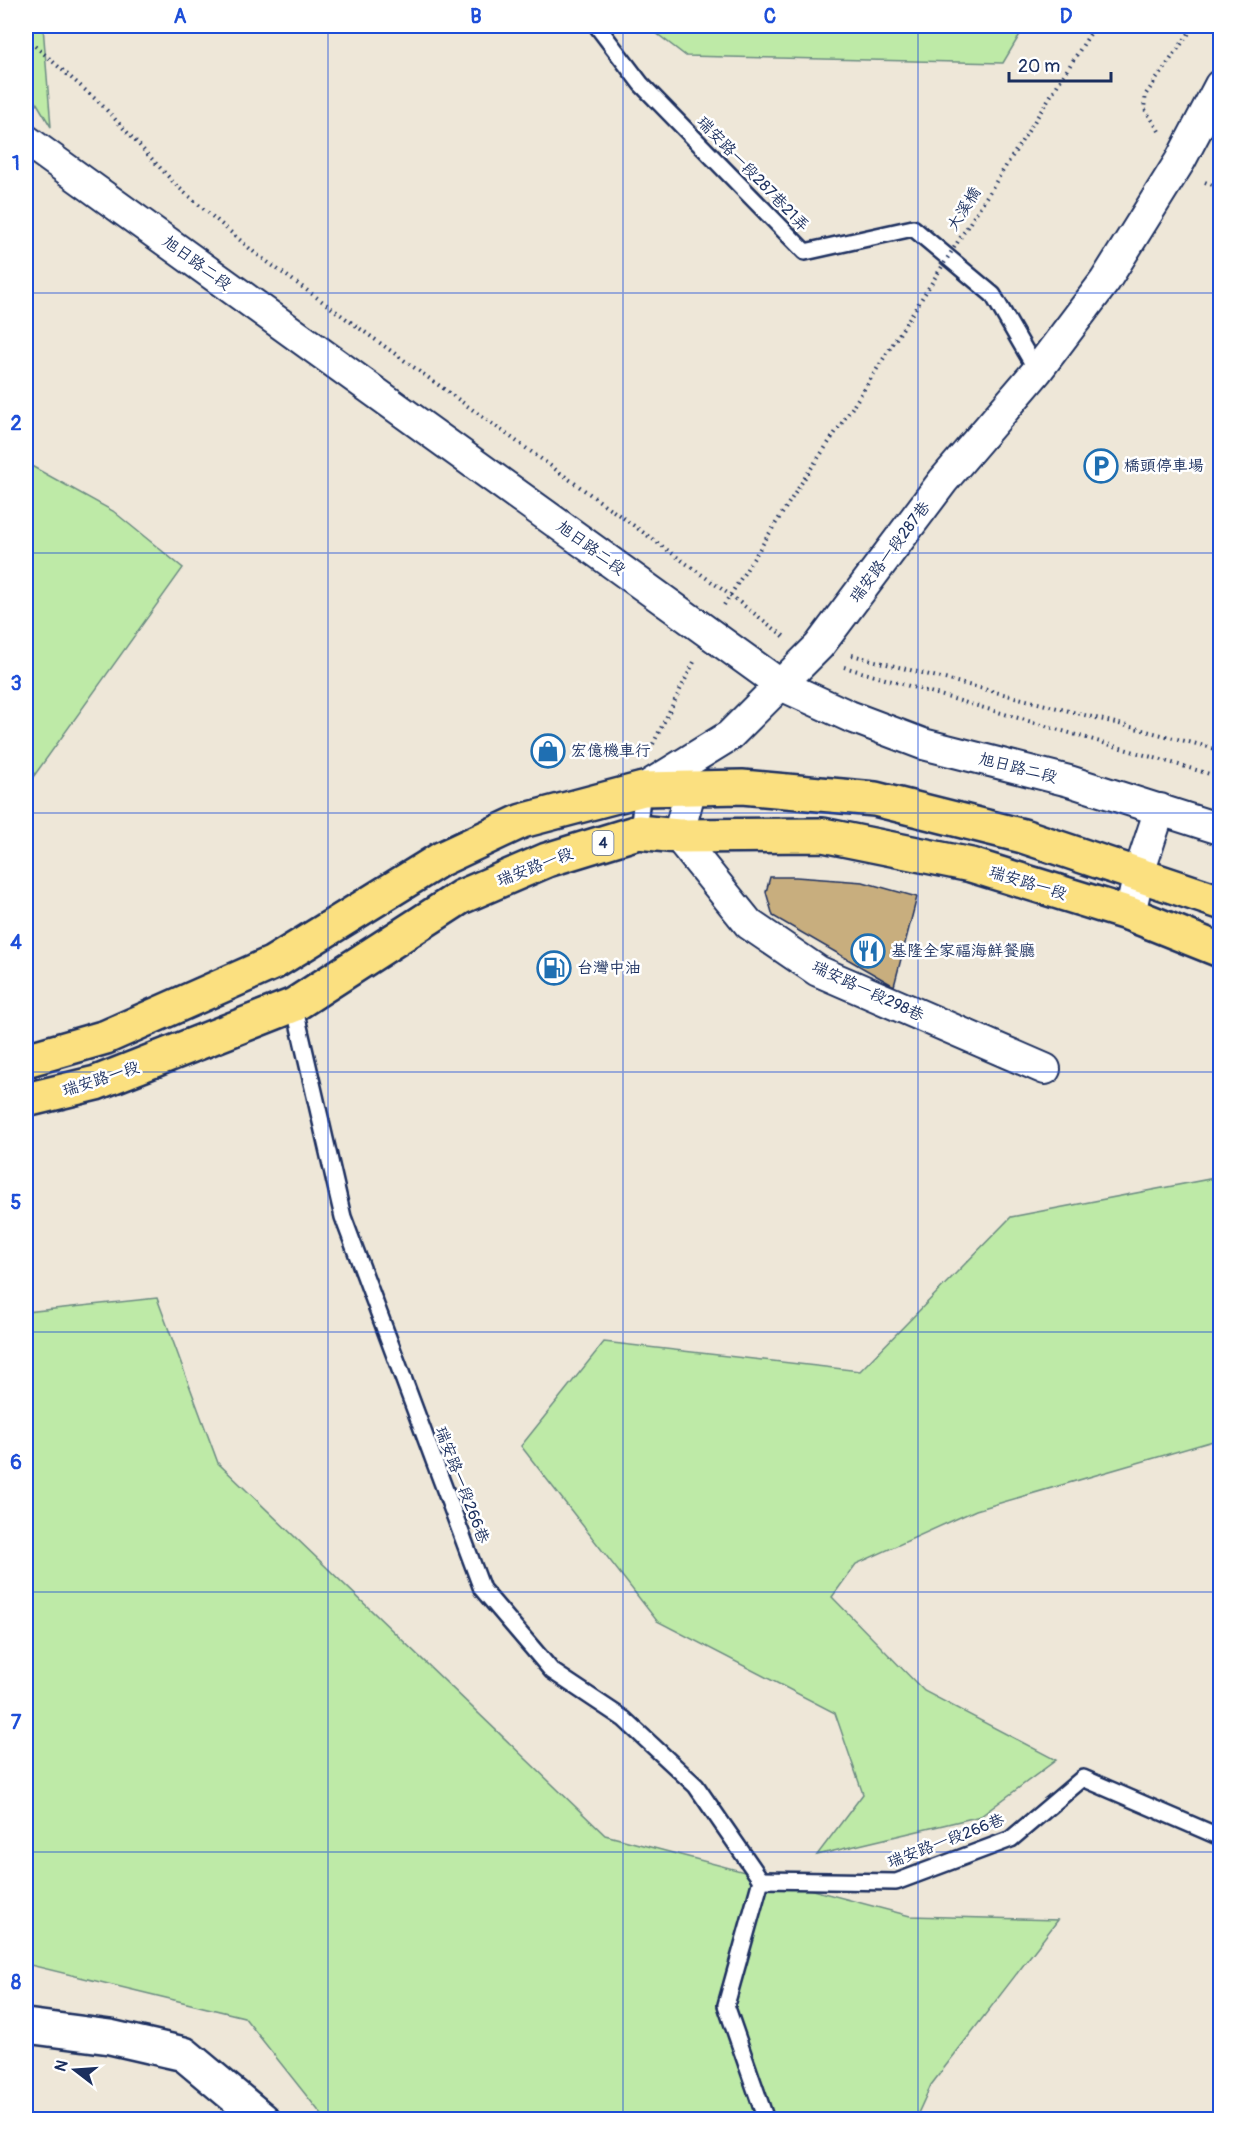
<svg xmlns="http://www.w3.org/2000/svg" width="1246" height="2145" viewBox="0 0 1246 2145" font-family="Pangolin,'LXGW WenKai TC',sans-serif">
<rect width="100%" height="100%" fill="#eee7d8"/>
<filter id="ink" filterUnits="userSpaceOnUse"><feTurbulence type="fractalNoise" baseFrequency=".0167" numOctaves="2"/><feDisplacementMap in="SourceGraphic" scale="12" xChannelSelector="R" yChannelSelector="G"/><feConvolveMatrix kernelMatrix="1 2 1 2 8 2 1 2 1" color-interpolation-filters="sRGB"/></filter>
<g filter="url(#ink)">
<g fill="#beeaa7" stroke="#6c8c82" stroke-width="1.5">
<path d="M26 26H43L51 127 26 85Z"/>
<path d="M647 26H1025L1003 63 686 56Z"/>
<path d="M26 463 113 511 183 568 26 787Z"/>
<path d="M1220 1177V1439L976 1510 856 1564 832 1597 924 1691 1056 1760 981 1816 817 1855 863 1794 835 1713 657 1621 521 1446 604 1342 860 1371 1011 1217Z"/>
<path d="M157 1298 218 1463 605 1835 910 1916 1058 1920 931 2085 915 2120 325 2119 244 2017 26 1964V1312Z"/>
</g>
<path fill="#c8ae7e" stroke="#1b2f5e" stroke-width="1.5" d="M770 877H796L863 882 917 897 894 986 773 916 766 892Z"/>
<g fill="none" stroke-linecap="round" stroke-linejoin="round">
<defs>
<g id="lane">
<path d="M597 26 641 84 805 252 913 228 993 295 1037 371"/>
<path d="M638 832 643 789"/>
<path d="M294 1005 343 1217 482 1589 552 1671 624 1719 696 1786 761 1880 726 2005 766 2120"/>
<path d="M761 1880 896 1882 1011 1839 1083 1778 1220 1837"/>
</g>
<g id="street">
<path d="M26 140 781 685 849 716 923 744 1069 781 1220 829"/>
<path d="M691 788 678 836 749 924 818 971 1045 1069"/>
<path d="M643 789 729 736 819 646 943 481 1037 371 1105 281 1180 161 1220 85"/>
<path d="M1130 914 1139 873 1160 809"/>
</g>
<path id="secondary" d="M26 2026 110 2037 184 2054 263 2120"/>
<g id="primary">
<path d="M26 1060 106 1037 273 963 441 859 522 821 643 789 742 787 875 799 1023 836 1220 902"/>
<path d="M26 1100 96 1083 294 1005 461 897 547 860 638 832 678 836 823 835 971 865 1130 914 1220 950"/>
</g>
</defs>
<use href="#lane" stroke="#1b2f5e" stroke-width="20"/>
<use href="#street" stroke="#1b2f5e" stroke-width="34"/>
<use href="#secondary" stroke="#1b2f5e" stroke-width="38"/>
<use href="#primary" stroke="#1b2f5e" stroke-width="38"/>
<g stroke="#1b2f5e" stroke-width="4" stroke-dasharray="1.5 4.5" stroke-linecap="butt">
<path d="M26 38 101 104 177 186 255 253 730 595 785 637"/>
<path d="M1159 131 1144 108 1146 94 1194 26"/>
<path d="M1205 182 1220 188"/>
<path d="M1219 209 1220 210"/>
<path d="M724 605 804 479 854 405"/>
<path d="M852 655 1220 750"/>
<path d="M844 667 1220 777"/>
<path d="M653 744 694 662"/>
</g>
<use href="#lane" stroke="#fff" stroke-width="15"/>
<use href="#street" stroke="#fff" stroke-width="30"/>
<use href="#secondary" stroke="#fff" stroke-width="33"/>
<use href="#primary" stroke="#fbe080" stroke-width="33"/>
<path stroke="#1b2f5e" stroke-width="4" stroke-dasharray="1.5 4.5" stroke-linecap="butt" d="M854 405 1095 26"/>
</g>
</g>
<path fill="none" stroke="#1d4ed8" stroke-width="1.5" stroke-opacity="0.55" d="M328 26V2120M623 26V2120M918 26V2120M26 293H1220M26 553H1220M26 813H1220M26 1072H1220M26 1332H1220M26 1592H1220M26 1852H1220"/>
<defs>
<symbol id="parking-ring" viewBox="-11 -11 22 22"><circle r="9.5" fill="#fff" stroke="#1f6fb2" stroke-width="1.5"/><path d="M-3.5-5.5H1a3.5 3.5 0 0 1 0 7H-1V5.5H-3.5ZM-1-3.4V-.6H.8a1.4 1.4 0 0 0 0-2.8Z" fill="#1f6fb2"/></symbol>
<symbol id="shop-ring" viewBox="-11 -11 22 22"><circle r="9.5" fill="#fff" stroke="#1f6fb2" stroke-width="1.5"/><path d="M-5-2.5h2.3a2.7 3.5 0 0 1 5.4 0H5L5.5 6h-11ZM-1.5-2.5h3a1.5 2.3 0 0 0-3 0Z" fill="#1f6fb2"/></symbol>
<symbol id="restaurant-ring" viewBox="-11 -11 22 22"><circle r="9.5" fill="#fff" stroke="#1f6fb2" stroke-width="1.5"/><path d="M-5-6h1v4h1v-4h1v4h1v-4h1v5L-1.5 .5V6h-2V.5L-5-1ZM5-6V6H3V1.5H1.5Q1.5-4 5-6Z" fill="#1f6fb2"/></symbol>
<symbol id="fuel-ring" viewBox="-11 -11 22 22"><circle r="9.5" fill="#fff" stroke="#1f6fb2" stroke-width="1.5"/><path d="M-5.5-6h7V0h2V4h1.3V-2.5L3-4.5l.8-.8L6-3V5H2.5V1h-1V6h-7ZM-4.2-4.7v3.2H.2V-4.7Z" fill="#1f6fb2"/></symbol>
</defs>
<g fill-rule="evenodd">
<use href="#parking-ring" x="1082" y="447" width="38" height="38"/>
<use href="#shop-ring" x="529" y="732" width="38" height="38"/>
<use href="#restaurant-ring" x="849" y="932" width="38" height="38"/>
<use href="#fuel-ring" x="535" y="949" width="38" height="38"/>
</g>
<g text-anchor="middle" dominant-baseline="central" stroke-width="5" stroke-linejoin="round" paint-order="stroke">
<rect fill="#fff" stroke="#5f6d8e" stroke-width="1.5" x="592.5" y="831" width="21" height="24" rx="4.5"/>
<g font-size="15" font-weight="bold" fill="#1b2f5e">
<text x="603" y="843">4</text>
</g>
<g font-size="16" fill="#1b2f5e" stroke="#fff">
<text transform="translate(753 174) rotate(46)">瑞安路一段287巷21弄</text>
<text transform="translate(964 209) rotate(-58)">大溪橋</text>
<text transform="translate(197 263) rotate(36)">旭日路二段</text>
<text transform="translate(591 548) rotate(36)">旭日路二段</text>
<text transform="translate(890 552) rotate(-53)">瑞安路一段287巷</text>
<text transform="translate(1018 768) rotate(14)">旭日路二段</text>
<text transform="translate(535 867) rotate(-21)">瑞安路一段</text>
<text transform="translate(1028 883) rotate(17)">瑞安路一段</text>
<text transform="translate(868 991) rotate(25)">瑞安路一段298巷</text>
<text transform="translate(101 1079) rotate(-18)">瑞安路一段</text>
<text transform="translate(462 1485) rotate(69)">瑞安路一段266巷</text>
<text transform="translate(946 1841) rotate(-21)">瑞安路一段266巷</text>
</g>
<g font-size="16" fill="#1b2f5e" stroke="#fff" text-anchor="start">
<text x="1124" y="466">橋頭停車場</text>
<text x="571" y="751">宏億機車行</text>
<text x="891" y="951">基隆全家福海鮮餐廳</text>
<text x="577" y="968">台灣中油</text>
</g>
</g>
<rect width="1246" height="2145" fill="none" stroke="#fff" stroke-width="66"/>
<g transform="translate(75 2070) rotate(287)" stroke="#ffffff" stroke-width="4.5" paint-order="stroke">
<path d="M0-4.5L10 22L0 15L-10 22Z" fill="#1b2f5e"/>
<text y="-9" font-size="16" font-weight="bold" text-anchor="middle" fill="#1b2f5e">N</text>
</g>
<path d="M1009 72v9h102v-9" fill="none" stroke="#1b2f5e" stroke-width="3"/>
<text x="1018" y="72" font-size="18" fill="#1b2f5e" stroke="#ffffff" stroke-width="4.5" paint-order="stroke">20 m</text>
<rect x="33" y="33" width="1180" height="2079" fill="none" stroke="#1d4ed8" stroke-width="2"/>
<g font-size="20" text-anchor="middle" font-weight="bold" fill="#1d4ed8">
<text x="180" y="23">A</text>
<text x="476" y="23">B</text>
<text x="770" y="23">C</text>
<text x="1066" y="23">D</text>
<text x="16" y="170">1</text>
<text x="16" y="430">2</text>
<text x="16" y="690">3</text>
<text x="16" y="949">4</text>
<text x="16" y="1209">5</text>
<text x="16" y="1469">6</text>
<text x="16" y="1729">7</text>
<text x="16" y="1989">8</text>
</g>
</svg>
